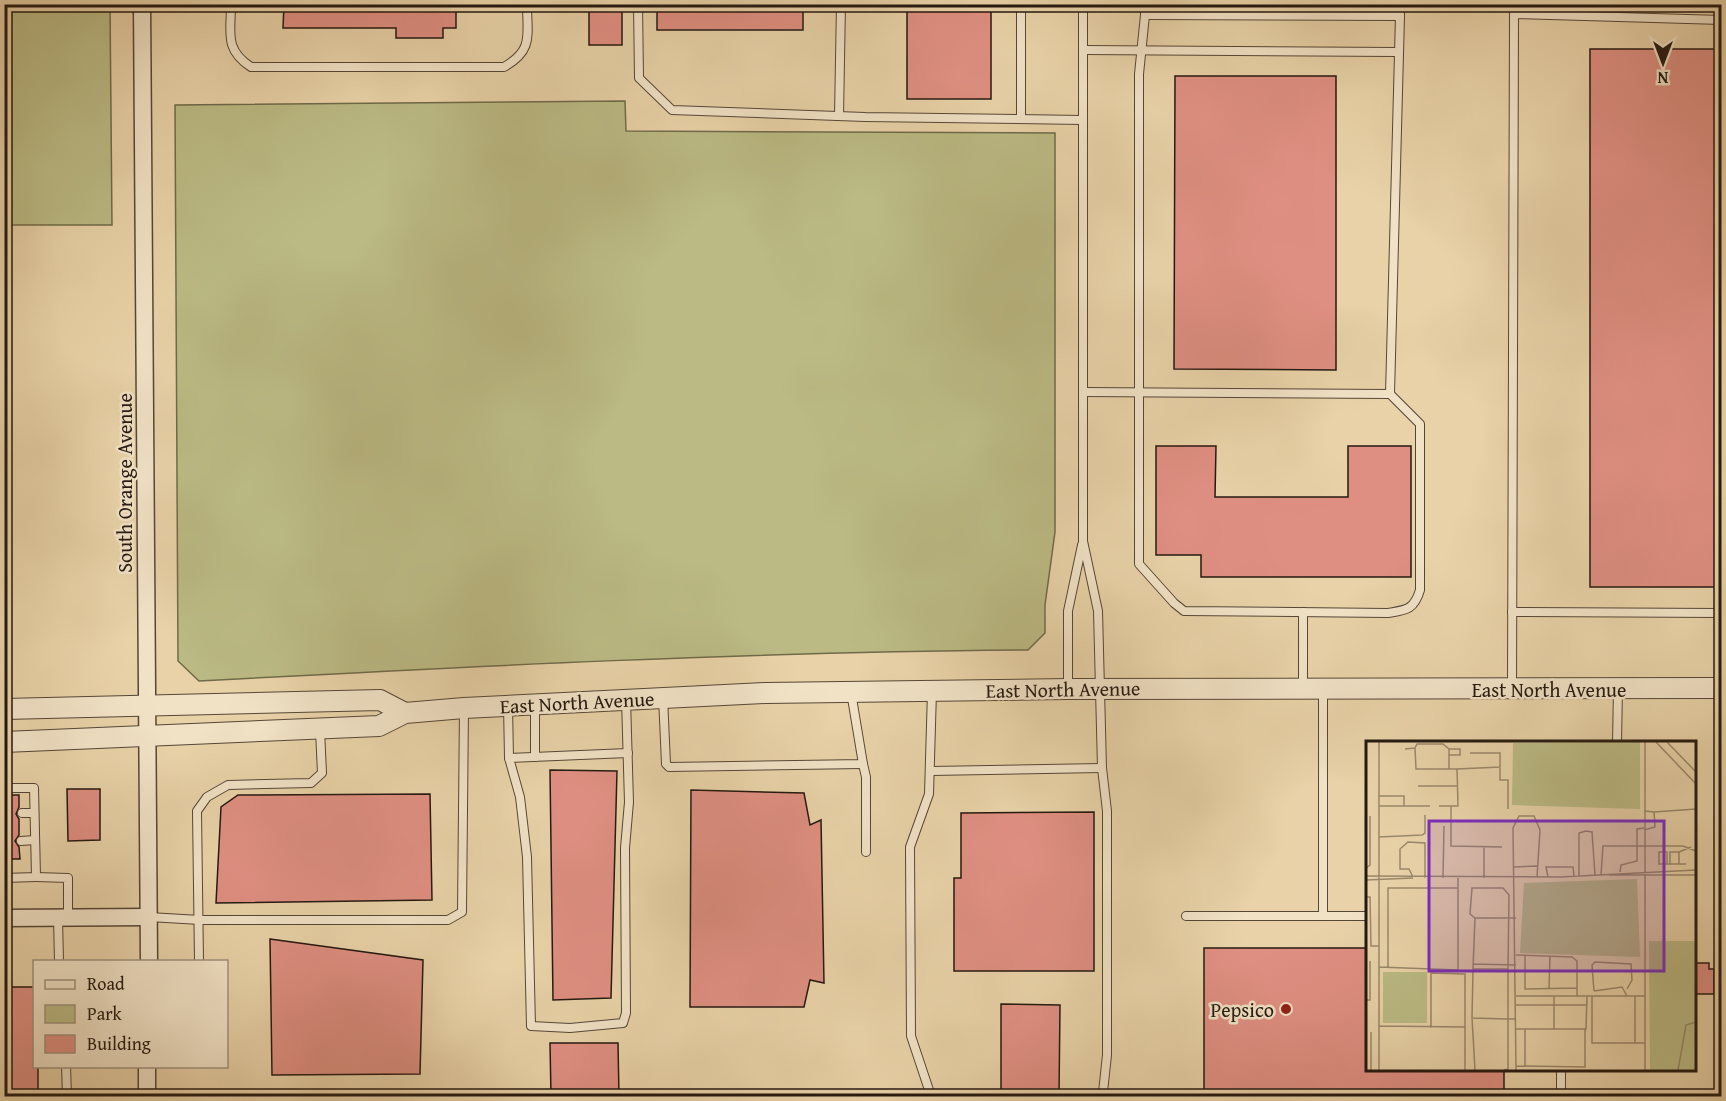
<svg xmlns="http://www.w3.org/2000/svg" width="1726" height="1101" viewBox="0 0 1726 1101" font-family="'Gentium Book Plus',serif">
<rect width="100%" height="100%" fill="#e9d2a8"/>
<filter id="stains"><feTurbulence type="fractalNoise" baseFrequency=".00333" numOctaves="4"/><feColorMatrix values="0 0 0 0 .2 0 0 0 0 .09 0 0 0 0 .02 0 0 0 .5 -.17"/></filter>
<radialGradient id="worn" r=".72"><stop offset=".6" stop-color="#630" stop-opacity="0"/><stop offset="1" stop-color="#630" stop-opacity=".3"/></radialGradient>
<g fill="#bbba84" stroke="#706a4a" stroke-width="1.5">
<path d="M4 5H110L112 225H5Z"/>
<path d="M625 101 626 131 1055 133V532L1045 605V633L1028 650C751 652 475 666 199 681L178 661 175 105Z"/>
</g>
<g fill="#df8f82" stroke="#241911" stroke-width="1.5">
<path d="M284 4H456V28H443V38H396V28H283Z"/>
<rect x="589" y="4" width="33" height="41"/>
<rect x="657" y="4" width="146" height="26"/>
<rect x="907" y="4" width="84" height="95"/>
<rect x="1590" y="49" width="132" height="538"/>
<path d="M1175 76H1336V370L1174 369Z"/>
<path d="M1156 446H1216L1215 497H1348V446H1411V577H1201V555H1156Z"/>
<path d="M550 770 617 771 611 998 553 1000Z"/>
<path d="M67 789H100V840L68 841Z"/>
<path d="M691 790 804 793 810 825 821 820 824 983 810 980 804 1007H690Z"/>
<path d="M430 794 432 900 216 903 221 807 238 795Z"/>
<path d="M4 795H19V807L16 814 19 819V835L15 841 19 847 20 859H4Z"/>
<path d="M1094 812V971H954V878H961V813Z"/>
<path d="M270 939 423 960 420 1074 272 1075Z"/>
<path d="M1204 948H1368V1070H1504V1096H1204Z"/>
<path d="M1695 963H1709V969H1714V994H1695Z"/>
<path d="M4 987H34V1066H38V1096H4Z"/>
<path d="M1001 1004 1060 1005 1059 1096H1001Z"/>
<path d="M550 1043H618L619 1096H551Z"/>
</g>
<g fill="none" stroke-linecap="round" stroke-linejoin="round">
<defs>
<g id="service">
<path d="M231 4C231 33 224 49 251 67H504C534 50 527 35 527 4"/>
<path d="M638 4 639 78 672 110 865 117 1083 120"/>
<path d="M1083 4V541L1098 611 1102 768 1107 811V1055L1103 1092 1099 1096"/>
<path d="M1145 4V15L1400 16V4"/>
<path d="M1145 15 1139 74V564L1174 603 1184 611 1388 613C1406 610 1414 610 1420 590V424L1390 394"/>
<path d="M1083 50 1399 52"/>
<path d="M839 116 841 4"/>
<path d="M1021 118V4"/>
<path d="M1083 392 1390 394 1400 16"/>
<path d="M1303 612V688"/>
<path d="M1512 612 1722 613"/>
<path d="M1068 689V611L1082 545"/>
<path d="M1512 689 1514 14 1722 20"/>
<path d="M663 697 666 764 669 767 863 764 851 692"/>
<path d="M535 703V757"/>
<path d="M508 705 509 758 520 797 527 857 531 1026 570 1028 623 1023 626 1013 625 848 629 802 626 699"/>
<path d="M1617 742 1618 689"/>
<path d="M509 758 628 753"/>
<path d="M863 764 866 777V852"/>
<path d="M931 771 1102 768"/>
<path d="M4 788H34L36 877 4 878"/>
<path d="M22 813H34"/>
<path d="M21 841 35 840"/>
<path d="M36 877 68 878V917"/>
<path d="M1186 916H1368"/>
<path d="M1323 916V689"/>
<path d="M149 917 200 920H448L462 912 464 708"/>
<path d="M58 918 59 962"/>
<path d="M199 962 197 811 207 797 228 785 311 783 322 773 320 730"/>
<path d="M66 1066 67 1096"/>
<path d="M931 1096 911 1036 910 847 929 794 932 691"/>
<path d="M1561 1096V1070"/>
</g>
<g id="minor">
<path d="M142 4 149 962"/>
<path d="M4 918 149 917"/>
<path d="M147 1066V1096"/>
</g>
<g id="tertiary">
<path d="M4 709 380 700 405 713"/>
<path d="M4 742 379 726 405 713 464 708 765 693 1068 689 1722 688"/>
</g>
</defs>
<use href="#service" stroke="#554737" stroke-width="10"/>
<use href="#minor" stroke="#554737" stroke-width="19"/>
<use href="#tertiary" stroke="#554737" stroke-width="22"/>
<use href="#service" stroke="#f1e2c6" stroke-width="8"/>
<use href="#minor" stroke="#f1e2c6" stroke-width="16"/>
<use href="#tertiary" stroke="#f1e2c6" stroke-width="20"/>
</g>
<circle fill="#8f2418" stroke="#f1e2c6" stroke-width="2" cx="1286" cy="1009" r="6"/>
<g text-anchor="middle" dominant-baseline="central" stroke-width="5" stroke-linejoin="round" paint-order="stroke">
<g font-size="20" fill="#241911" stroke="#f1e2c6">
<text transform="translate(124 483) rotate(-90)">South Orange Avenue</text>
<text transform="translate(1063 689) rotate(-1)">East North Avenue</text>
<text x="1549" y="689">East North Avenue</text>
<text transform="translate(577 702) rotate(-3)">East North Avenue</text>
</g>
<g font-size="20" fill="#241911" stroke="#f1e2c6" text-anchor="end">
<text x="1274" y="1009">Pepsico</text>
</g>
</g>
<g transform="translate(1366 741)">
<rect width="330" height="330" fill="#e9d2a8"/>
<path d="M274 1V68L146 64 147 2ZM271 138 274 216 154 212 158 142ZM283 200H330V329H284ZM17 231H61V282H17Z" fill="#bbba84"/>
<path fill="none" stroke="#9a886c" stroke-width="1.5" d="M279 1V329M290 1 330 43M301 1 330 31M49 7 51 3H77L83 8M39 8 49 7 50 28H91M83 14H94V8H83V28M134 26V39H142V68M52 45H91M13 55H38V65M13 65H64M73 65H92L91 28 134 26V12H104M85 65V105L136 106M278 70 288 71 289 86 278 89M288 71 330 68M13 96 56 94 59 92V74M301 123V111H293V123H313M304 123V111H313M320 123H313V111L325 106M148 126 171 125M0 127 4 124V75M254 131 255 124 271 120V88L278 87M235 134 237 105H317L330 110M243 134H330M0 135 194 136 330 129M213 135V92L220 90 226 91 229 134M47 136 43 128H34V108L42 101 59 102V137M182 136 180 126H207L208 135M77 137 78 85M118 137V106M0 139 47 137M0 156H4L5 205H13M109 177 104 173 106 147H137L143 154 142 228M150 214 206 216 211 220V255M159 214V248L211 247M107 223 150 224M13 226 92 229V137M22 226V147H92M107 228 109 177H150M183 248 184 215M228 250 226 224 229 221 265 223 266 239 261 248M228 250 256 246 261 255M150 255H279M188 255V288M226 255V302H269M269 255V302H279M0 259H4V220M150 264H221M106 277 109 329M13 285 99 286V329M65 287V232L99 233V286M150 288H220L221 255M159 288V326M5 291V329M150 325 219 326V288M13 329V1M138 329 142 328V228H107L106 277 142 278H150M150 329 147 87 153 75H168L174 89 171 136M312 329 320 284 330 281"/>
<path fill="#7b2cbf" fill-opacity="0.15" stroke="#7b2cbf" stroke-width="3" d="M63 80H298V230H63Z"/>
<rect width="330" height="330" fill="none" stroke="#241911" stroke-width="3"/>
</g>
<rect width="1726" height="1101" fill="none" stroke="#e9d2a8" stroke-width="24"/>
<rect x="6" y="6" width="1714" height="1089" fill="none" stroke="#241911" stroke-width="3"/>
<rect x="12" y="12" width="1702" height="1077" fill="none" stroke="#241911" stroke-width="1.5"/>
<rect x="33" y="960" width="195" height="108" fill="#f1e2c6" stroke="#9f927e" stroke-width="1.5"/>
<rect x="45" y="980" width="30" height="9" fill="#f1e2c6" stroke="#9f927e" stroke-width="1.5"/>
<text x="87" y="990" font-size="18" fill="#241911">Road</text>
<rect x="45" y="1005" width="30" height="18" fill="#bbba84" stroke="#9f927e" stroke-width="1.5"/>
<text x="87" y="1020" font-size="18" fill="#241911">Park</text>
<rect x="45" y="1035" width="30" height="18" fill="#df8f82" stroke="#9f927e" stroke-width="1.5"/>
<text x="87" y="1050" font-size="18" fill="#241911">Building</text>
<g transform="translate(1663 63) rotate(180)" stroke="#f1e2c6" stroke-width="4.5" paint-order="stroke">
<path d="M0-4.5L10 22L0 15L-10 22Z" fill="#241911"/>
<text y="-9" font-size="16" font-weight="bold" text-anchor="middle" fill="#241911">N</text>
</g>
<rect width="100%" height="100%" filter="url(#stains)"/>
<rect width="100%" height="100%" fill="url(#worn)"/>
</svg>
